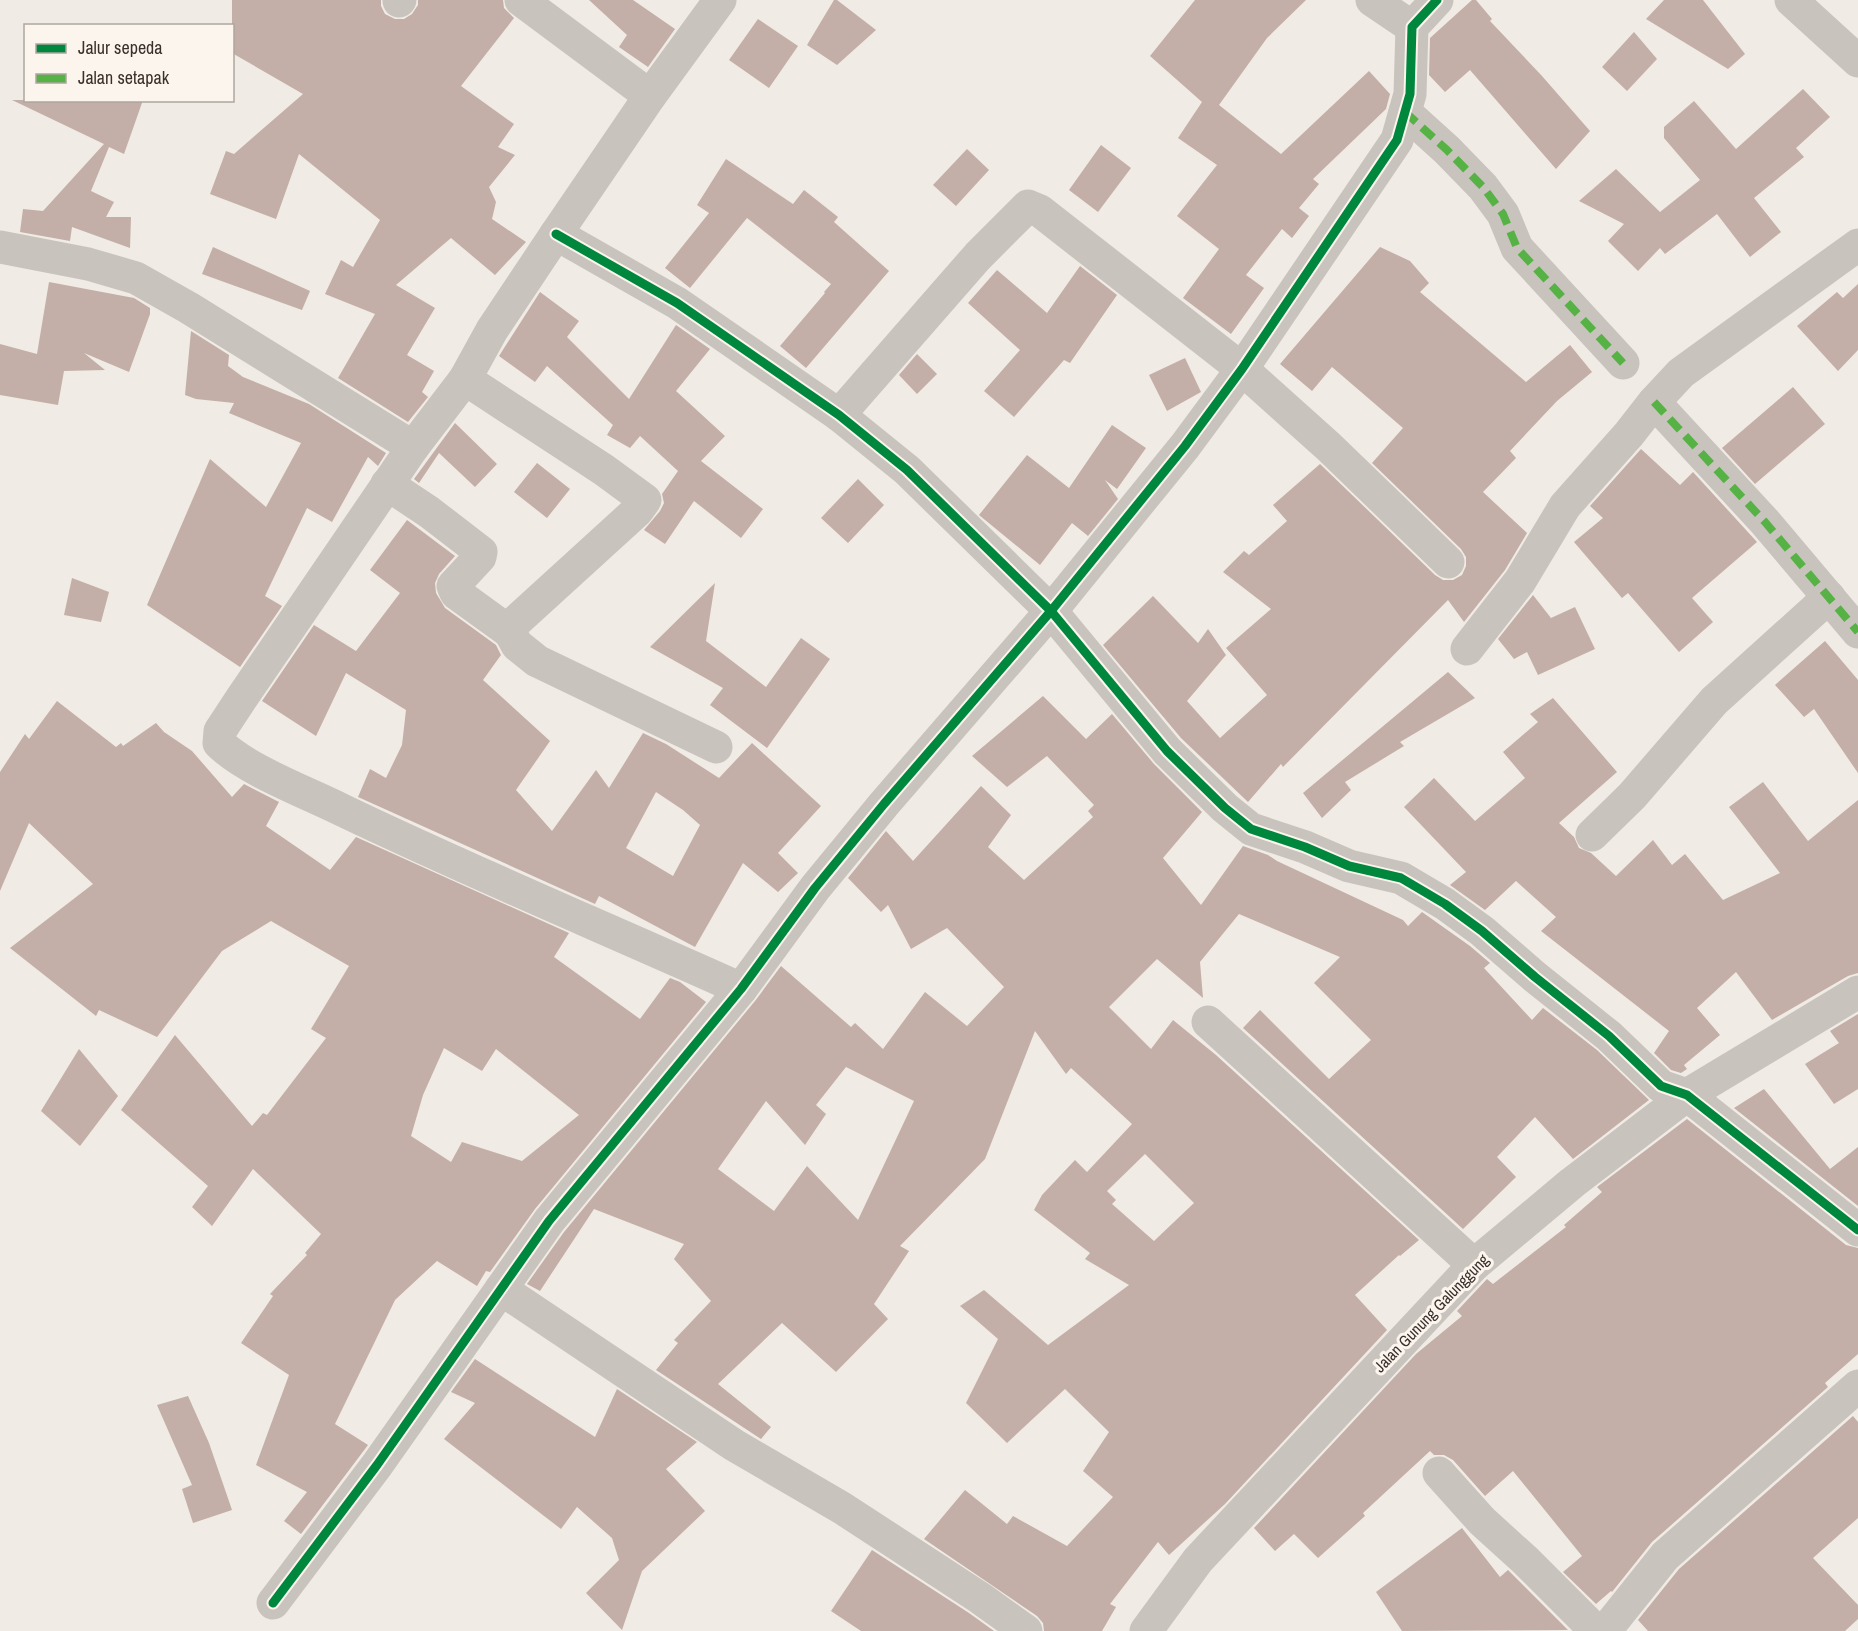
<svg xmlns="http://www.w3.org/2000/svg" width="1858" height="1631" viewBox="0 0 1858 1631" font-family="'Archivo Narrow',sans-serif">
<rect width="100%" height="100%" fill="#f0ebe5"/>
<g fill="#c3afa7" fill-rule="evenodd">
<path d="M232 0H381V6L385 14 395 19H404L412 14 418 5V0H503L504 8 514 18 461 86 514 124 498 147 515 155 489 187 496 202 492 219 526 242 495 275 451 238 396 285 435 308 407 355 434 371 422 392 428 397 408 422 338 378 375 314 325 294 341 260 353 267 380 220 299 154 276 219 210 194 226 151 234 154 303 94 232 53Z"/>
<path d="M589 0H633L675 29 648 67 619 47 627 35Z"/>
<path d="M834 0H837L876 30 837 65 807 45Z"/>
<path d="M1195 0H1306L1267 38 1219 105 1281 154 1369 71 1390 94 1386 109 1313 179 1319 184 1299 208 1309 216 1292 238 1282 229 1246 275 1264 288 1231 334 1183 298 1219 249 1177 216 1217 165 1178 138 1202 102 1150 56Z"/>
<path d="M1472 0H1476L1492 19 1490 21 1542 76 1590 131 1556 169 1470 70 1445 92 1429 75 1430 38Z"/>
<path d="M1664 0H1703L1745 54 1728 69 1646 19Z"/>
<path d="M758 19 798 46 769 88 729 60Z"/>
<path d="M1634 32 1657 59 1627 91 1602 67Z"/>
<path d="M1803 89 1830 117 1796 148 1804 157 1754 198 1781 232 1750 257 1717 214 1665 254 1660 248 1638 271 1608 241 1624 224 1579 201 1616 169 1660 212 1700 180 1664 138V127L1694 101 1736 149Z"/>
<path d="M12 100H143L124 154 109 147 91 191 114 202 106 217H131L130 248 72 227 70 241 20 232 23 209 43 211 104 144Z"/>
<path d="M1101 145 1131 168 1098 212 1069 190Z"/>
<path d="M967 149 989 170 956 206 933 185Z"/>
<path d="M726 159 793 204 804 190 838 217 834 222 889 271 806 368 780 346 825 293 824 292 831 284 747 218 690 288 665 268 709 213 697 205Z"/>
<path d="M213 247 310 291 302 310 202 274Z"/>
<path d="M1380 247 1410 261 1429 283 1420 292 1526 382 1570 345 1592 372 1557 401 1510 451 1516 458 1483 492 1527 533 1505 570 1464 622 1448 600 1283 767 1281 764 1248 802 1181 738 1103 645 1153 596 1198 643 1208 629 1226 655 1187 701 1220 738 1267 695 1226 648 1271 609 1223 572 1244 551 1249 555 1287 521 1273 505 1320 464 1435 575 1443 580H1453L1462 575 1466 566V557L1461 549 1372 463 1403 428 1332 367 1312 391 1280 364Z"/>
<path d="M1080 266 1117 295 1070 363 1064 360 1014 417 984 391 1020 350 968 303 997 270 1047 313Z"/>
<path d="M49 282 134 298 150 308V314L129 372 84 353 105 370 64 371 58 405 0 395V344L37 354Z"/>
<path d="M1858 284V350L1838 371 1797 326 1837 292 1843 298Z"/>
<path d="M540 292 579 321 567 337 629 399 676 325 710 349 676 391 725 436 701 461 763 509 741 538 694 501 665 544 644 530 660 511 664 503 662 494 678 471 640 436 630 448 607 435 613 425 547 366 535 382 499 356Z"/>
<path d="M191 331 229 355 228 366 243 377 309 404 386 453 378 466 368 457 332 522 307 508 265 596 282 606 240 667 147 605 210 459 266 507 301 443 229 413 234 403 196 399 185 395Z"/>
<path d="M917 354 937 374 917 394 899 375Z"/>
<path d="M1185 358 1201 392 1167 411 1149 375Z"/>
<path d="M1793 387 1825 424 1755 484 1722 448Z"/>
<path d="M455 423 497 464 475 487 439 453 419 483 414 479Z"/>
<path d="M1112 425 1146 448 1117 489 1105 480 1118 499 1088 536 1072 523 1040 565 979 515 1027 455 1069 488Z"/>
<path d="M1641 449 1680 485 1693 472 1757 542 1692 598 1713 622 1679 652 1628 593 1622 598 1574 542 1603 518 1590 506Z"/>
<path d="M537 463 570 489 547 518 514 492Z"/>
<path d="M858 479 884 505 848 543 821 518Z"/>
<path d="M407 520 455 556 439 574 435 583 436 593 445 608 496 645 501 655 483 680 550 741 516 790 552 831 596 770 609 788 643 733 666 744 719 778 752 743 821 806 778 853 798 873 778 892 743 863 695 947 599 896 595 904 358 797 370 769 386 778 402 745 406 710 346 673 316 736 262 701 314 625 356 651 400 593 370 570ZM656 792 683 810 700 825 673 876 626 848Z"/>
<path d="M72 578 109 592 101 622 64 615Z"/>
<path d="M715 583 706 641 766 687 801 638 830 659 767 748 710 705 723 688 650 647Z"/>
<path d="M1533 595 1551 618 1575 607 1595 649 1538 675 1527 652 1514 659 1498 639Z"/>
<path d="M1825 641 1858 680V773L1814 709 1804 717 1775 685Z"/>
<path d="M1448 672 1475 698 1400 742 1404 746 1345 782 1351 790 1322 818 1303 793Z"/>
<path d="M1043 696 1086 739 1112 714 1154 764 1202 812 1163 858 1201 905 1243 846 1268 855 1277 861 1403 920 1408 926 1422 912 1470 946 1490 963 1484 968 1532 1020 1543 1008 1597 1050 1649 1100 1573 1159 1535 1117 1497 1157 1516 1177 1463 1229 1243 1028 1260 1010 1329 1079 1371 1040 1314 983 1340 957 1239 914 1200 962 1203 998 1157 959 1109 1007 1151 1049 1173 1020 1216 1055 1419 1240 1400 1256 1399 1255 1355 1295 1387 1330 1225 1504 1169 1555 1158 1542 1110 1604 1116 1607 1102 1631H1044L1043 1623 1037 1616 924 1539 965 1490 1007 1524 1013 1516 1067 1546 1113 1497 1083 1471 1109 1432 1065 1389 1007 1443 966 1403 998 1339 960 1306 984 1290 1048 1345 1129 1285 1085 1259 1090 1253 1034 1210 1042 1195 1075 1160 1087 1172 1132 1124 1071 1068 1066 1074 1035 1031 985 1159 900 1246 909 1251 874 1304 888 1319 836 1372 782 1323 718 1384 771 1427 761 1439 656 1370 678 1343 674 1340 711 1301 674 1259 684 1244 594 1209 540 1291 527 1284 564 1232 755 1001 781 966 851 1027 855 1023 883 1049 925 992 967 1026 1004 987 947 928 911 949 888 905 881 912 848 878 886 831 913 861 981 786 1011 815 988 847 1024 880 1093 817 1088 811 1094 805 1047 756 1007 787 972 756ZM846 1067 914 1101 858 1220 807 1166 774 1211 718 1169 766 1101 805 1145 826 1114 816 1105ZM1145 1154 1194 1203 1154 1241 1112 1204 1116 1200 1107 1191Z"/>
<path d="M1553 698 1617 772 1559 823 1574 837 1579 848 1591 853 1616 876 1653 840 1672 865 1685 854 1723 900 1780 873 1729 807 1763 782 1808 841 1858 800V973L1848 976 1772 1020 1736 972 1697 1008 1720 1035 1684 1065 1687 1069 1681 1073 1671 1070 1654 1053 1669 1031 1541 931 1556 917 1516 881 1485 910 1450 885 1466 872 1404 807 1434 778 1475 821 1525 778 1503 752 1538 722 1530 714Z"/>
<path d="M57 701 116 747 121 743 123 746 156 723 164 732 192 751 232 797 244 784 279 802 266 826 330 870 356 837 569 933 554 957 640 1019 670 978 680 982 706 1002 535 1209 490 1272 486 1271 477 1286 437 1261 395 1300 335 1424 368 1445 301 1534 284 1521 307 1492 256 1465 289 1375 241 1343 273 1296 270 1294 307 1255 305 1253 321 1234 253 1169 212 1226 192 1207 208 1186 121 1110 175 1035 252 1126 263 1113 267 1115 326 1038 311 1029 349 966 271 921 222 951 157 1037 99 1010 96 1016 10 948 93 884 29 823 0 891V772L25 734 29 739ZM444 1048 482 1071 496 1049 579 1115 522 1161 462 1142 451 1162 411 1136 423 1095Z"/>
<path d="M1858 1014V1089L1834 1104 1805 1064 1839 1043 1830 1031Z"/>
<path d="M79 1049 118 1096 80 1146 41 1111Z"/>
<path d="M1764 1089 1830 1169 1858 1147V1206L1734 1108Z"/>
<path d="M1687 1119 1846 1245 1858 1248V1354L1825 1383 1828 1387 1652 1542 1612 1592 1611 1591 1596 1604 1563 1572 1582 1556 1513 1471 1485 1496 1453 1460 1444 1455H1434L1430 1451 1363 1513 1365 1516 1318 1558 1294 1534 1275 1551 1254 1528 1416 1354 1462 1316 1457 1311 1487 1279 1493 1284 1566 1227 1564 1225 1602 1192 1597 1187Z"/>
<path d="M475 1359 595 1437 617 1389 697 1442 666 1469 705 1511 642 1571 622 1630 586 1593 619 1560 612 1538 577 1507 561 1529 444 1439 475 1403 451 1392Z"/>
<path d="M188 1396 209 1443 232 1510 193 1523 182 1489 192 1485 157 1405Z"/>
<path d="M1853 1416 1858 1422V1518L1813 1558 1858 1605V1619L1845 1631H1648L1638 1620 1679 1569Z"/>
<path d="M1462 1528 1500 1577 1508 1570 1568 1630 1402 1631 1376 1592Z"/>
<path d="M872 1550 969 1613 994 1631H861L831 1611Z"/>
</g>
<g fill="none" stroke-linecap="round" stroke-linejoin="round">
<g stroke="#c9c3be" stroke-width="33">
<path d="M521 0 650 96"/>
<path d="M720 0 650 96 556 234 492 330 465 379 413 447 241 699 220 731 219 743C246 770 306 792 342 810 473 873 608 929 741 989"/>
<path d="M1372 0 1412 27"/>
<path d="M1791 0 1858 61"/>
<path d="M399 1 400 0"/>
<path d="M1405 112 1447 150 1483 187 1503 214 1517 248 1623 363"/>
<path d="M556 234 677 303 839 415 907 470 1051 611 1167 751 1225 808 1251 829 1305 847 1349 866 1401 878 1445 904 1482 931 1535 977 1609 1036 1661 1086 1687 1095 1858 1230"/>
<path d="M0 247 88 264 136 278 189 308 413 447"/>
<path d="M465 379 604 470 645 500 637 511 513 624 510 632 517 645 537 661 716 747"/>
<path d="M1654 402 1765 522 1858 632"/>
<path d="M839 415 978 256 1028 206 1040 211 1242 369 1329 447 1448 562"/>
<path d="M387 484 429 512 481 552 480 557 453 586 456 593 510 632"/>
<path d="M1467 649 1520 581 1565 506 1629 434 1654 402 1681 373 1858 245"/>
<path d="M1592 835 1632 796 1714 701 1829 597"/>
<path d="M1208 1022 1474 1265"/>
<path d="M501 1289 734 1445 842 1508 980 1598 1026 1631"/>
<path d="M1439 1473 1482 1521 1525 1560 1596 1631"/>
<path d="M273 1603 377 1465 549 1221 741 989 815 888 884 804 1051 611 1185 446 1242 369 1397 140 1410 94 1412 27 1437 0"/>
<path d="M1146 1631 1198 1560 1474 1265 1572 1183 1687 1095 1858 992"/>
<path d="M1605 1631 1665 1556 1858 1386"/>
</g>
<g stroke="#57b246" stroke-width="8" stroke-dasharray="15 8" stroke-linecap="butt">
<path d="M1405 112 1447 150 1483 187 1503 214 1517 248 1623 363"/>
<path d="M1654 402 1765 522 1858 632"/>
</g>
<defs>
<g id="cycleway">
<path d="M556 234 677 303 839 415 907 470 1051 611 1167 751 1225 808 1251 829 1305 847 1349 866 1401 878 1445 904 1482 931 1535 977 1609 1036 1661 1086 1687 1095 1858 1230"/>
<path d="M273 1603 377 1465 549 1221 741 989 815 888 884 804 1051 611 1185 446 1242 369 1397 140 1410 94 1412 27 1437 0"/>
</g>
</defs>
<use href="#cycleway" stroke="#fbf5ee" stroke-width="13"/>
<use href="#cycleway" stroke="#00873e" stroke-width="9"/>
</g>
<g text-anchor="middle" dominant-baseline="central" stroke-width="6" stroke-linejoin="round" paint-order="stroke">
<g font-size="16" fill="#3b302b" stroke="#fbf5ee">
<text transform="translate(1431 1313) rotate(-46)">Jalan Gunung Galunggung</text>
</g>
</g>
<rect x="24" y="24" width="210" height="78" fill="#fbf5ee" stroke="#aea6a0" stroke-width="1.5"/>
<rect x="36" y="44" width="30" height="9" fill="#00873e" stroke="#aea6a0" stroke-width="1.5"/>
<text x="78" y="54" font-size="18" fill="#3b302b">Jalur sepeda</text>
<rect x="36" y="74" width="30" height="9" fill="#57b246" stroke="#aea6a0" stroke-width="1.5"/>
<text x="78" y="84" font-size="18" fill="#3b302b">Jalan setapak</text>
</svg>
